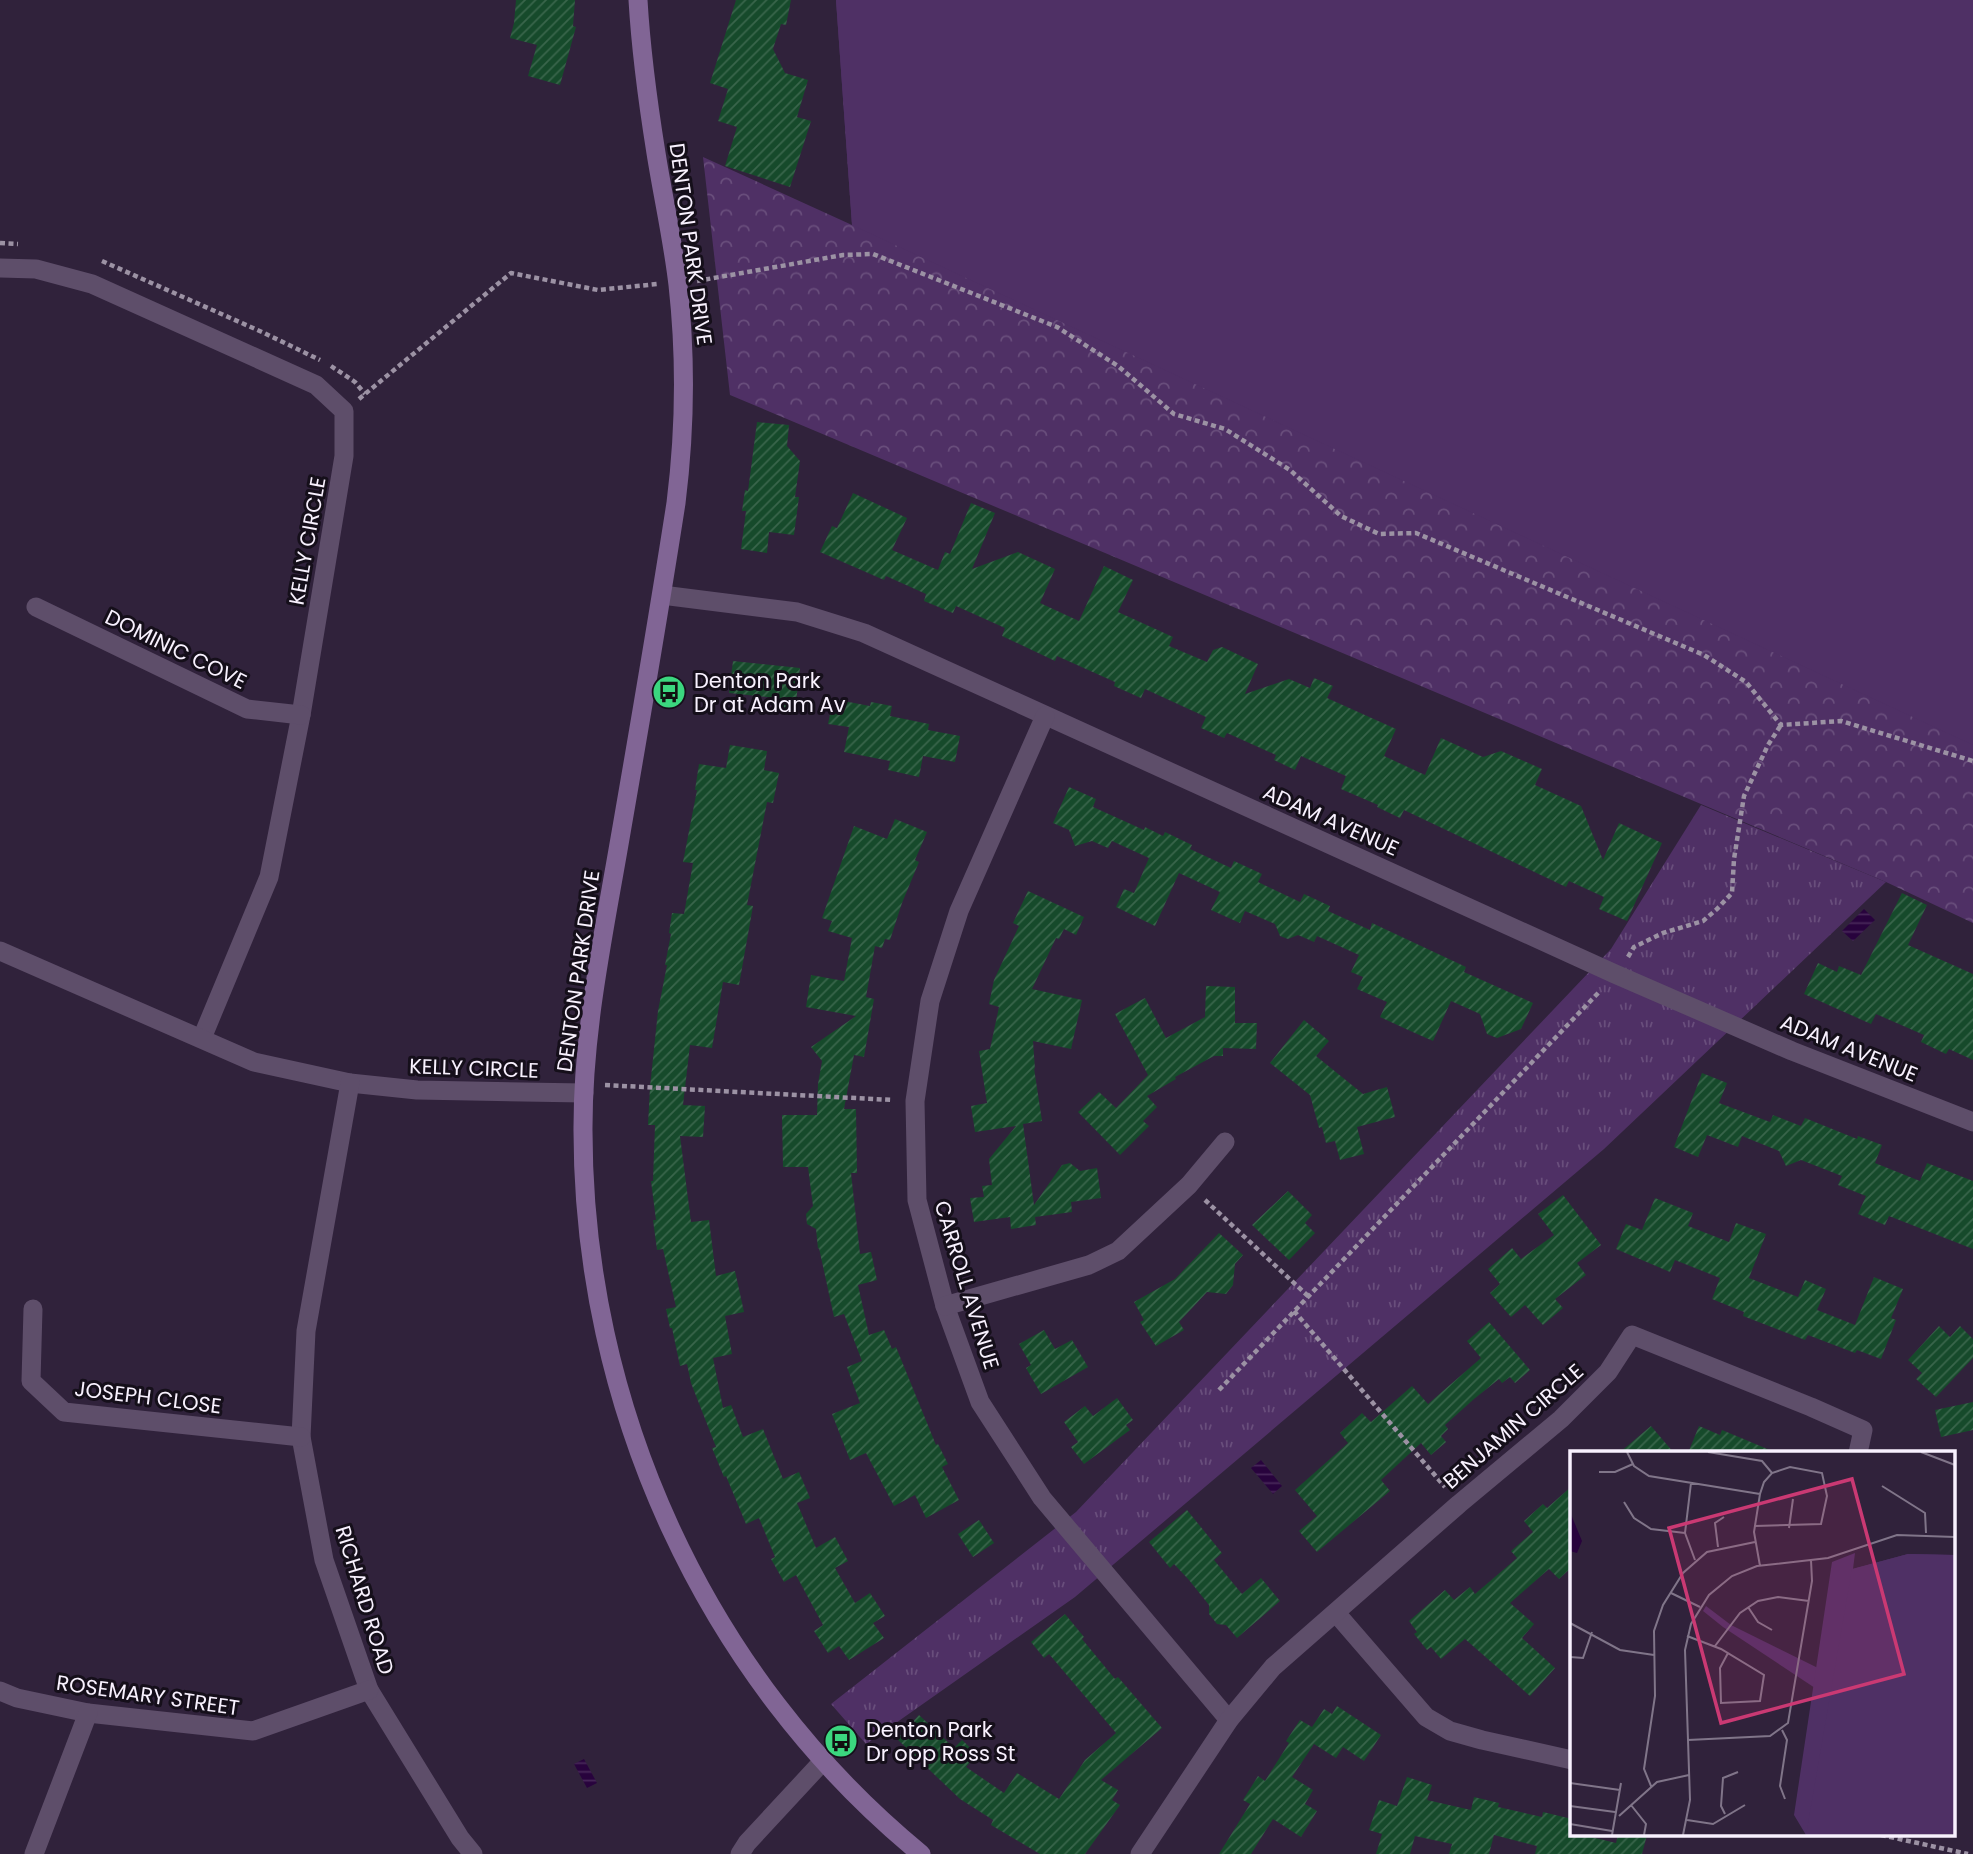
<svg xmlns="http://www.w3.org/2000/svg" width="1973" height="1854" viewBox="0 0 1973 1854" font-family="Poppins,sans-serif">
<defs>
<pattern id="grass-tufts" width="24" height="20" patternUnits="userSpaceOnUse" patternTransform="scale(1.75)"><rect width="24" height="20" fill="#4f3065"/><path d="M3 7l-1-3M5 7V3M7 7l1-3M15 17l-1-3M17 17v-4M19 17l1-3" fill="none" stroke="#694e7c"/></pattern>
<pattern id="forest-crowns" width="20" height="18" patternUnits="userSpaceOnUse" patternTransform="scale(1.75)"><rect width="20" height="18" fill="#4f3065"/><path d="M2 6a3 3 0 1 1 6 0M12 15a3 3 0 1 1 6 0" fill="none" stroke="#694e7c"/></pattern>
<pattern id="water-rules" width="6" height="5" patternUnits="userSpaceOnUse" patternTransform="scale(1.75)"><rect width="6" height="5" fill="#28033d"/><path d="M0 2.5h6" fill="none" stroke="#48285a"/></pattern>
<pattern id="building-hatch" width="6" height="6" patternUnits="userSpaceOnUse" patternTransform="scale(1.75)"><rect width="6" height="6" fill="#164a2b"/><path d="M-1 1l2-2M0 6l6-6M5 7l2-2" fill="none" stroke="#39654b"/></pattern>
</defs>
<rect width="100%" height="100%" fill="#30223b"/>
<path fill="url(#grass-tufts)" d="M1701 805 1886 882 1604 1149 1075 1597 866 1744 831 1704 1076 1512 1611 949Z"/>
<path fill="url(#forest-crowns)" d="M836 0H1973V923L1886 882 730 395 703 157 852 225Z"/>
<path fill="#4f3065" d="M836 0H1973V745L852 225Z"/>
<g fill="url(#water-rules)">
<path d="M1864 909 1875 920 1853 941 1842 931Z"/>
<path d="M1261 1460 1282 1486 1273 1494 1251 1468Z"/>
<path d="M584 1759 597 1783 587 1788 574 1764Z"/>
</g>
<g fill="url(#building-hatch)">
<path d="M516 0H575L573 26 576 27 560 85 528 76 537 45 510 38 514 23Z"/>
<path d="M736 0H791L786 25 781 24 773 49 785 73 808 80 797 117 811 121 790 187 725 166 737 127 718 121 728 89 710 83Z"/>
<path d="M757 422 789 425 787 446 800 461 795 497H799L794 535 769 532 767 553 741 549 746 511H742L745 490 748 491Z"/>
<path d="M853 493 907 518 892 550 938 570 945 552 950 554 971 503 995 513 972 569 1018 552 1055 569 1040 603 1079 621 1104 566 1133 580 1118 612 1173 637 1169 646 1207 662 1213 650 1222 647 1258 664 1245 694 1289 679 1310 688 1314 678 1333 686 1327 698 1396 729 1384 756 1425 775 1441 738 1483 757 1501 751 1542 769 1535 785 1581 806 1603 860 1619 823 1662 843 1627 921 1599 909 1604 897 1569 881 1566 887 1404 810 1400 818 1377 807 1378 805 1341 789 1346 776 1301 756 1295 770 1274 760 1276 755 1227 733 1224 738 1201 728 1206 717 1145 689 1141 698 1114 686 1115 682 1057 656 1055 661 1002 636 1005 628 956 606 953 613 924 601 926 594 886 576 884 580 820 552 832 526 837 528Z"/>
<path d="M733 661 800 668 795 711 775 709 776 698 729 693Z"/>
<path d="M833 699 870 706 871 702 892 706 890 716 929 724 928 730 960 736 955 762 923 756 919 777 888 770 890 761 844 752 849 727 828 724Z"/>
<path d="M730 745 767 751 764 770 779 773 773 803 767 802 747 905 753 906 739 985 723 982 712 1048 690 1045 683 1105 705 1106 703 1137 680 1136 691 1222 709 1220 716 1276 735 1271 744 1312 725 1316 732 1354 713 1358 723 1408 731 1405 743 1437 763 1429 783 1479 799 1472 810 1498 797 1503 816 1548 835 1537 848 1561 835 1568 855 1603 870 1593 885 1616 873 1623 884 1638 849 1660 839 1646 828 1653 814 1631 823 1625 796 1575 784 1582 771 1559 775 1557 759 1518 746 1524 726 1476 724 1477 712 1448 716 1447 691 1383 687 1364 680 1366 672 1328H670L666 1309 676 1307 663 1249 657 1250 653 1220H656L651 1181H653L655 1125H648L650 1087 658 1011 667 965H665L671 934 669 933 672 913 684 914 693 863 683 862 697 790H695L699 764 726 768Z"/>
<path d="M1069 787 1096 799 1093 807 1144 830 1145 827 1163 836 1165 832 1192 845 1190 849 1231 868 1234 861 1262 874 1258 882 1300 902 1304 894 1330 906 1328 911 1370 930 1372 923 1466 967 1464 972 1533 1003 1521 1029 1497 1038 1487 1034 1480 1014 1451 1001 1433 1041 1406 1029 1380 1017 1387 1002 1357 989 1363 977 1351 972 1359 955 1317 936 1314 942 1298 935 1288 939 1280 936 1275 924 1245 911 1240 923 1211 910 1220 892 1179 873 1155 926 1116 907 1124 889 1134 893 1149 858 1112 841 1108 848 1092 841 1075 846 1069 830 1053 823Z"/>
<path d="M895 819 927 832 915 860 919 862 902 903 890 940 885 939 882 948 875 946 866 997 874 999 864 1057 854 1055 844 1109H856L857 1173H851L860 1254 871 1252 877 1280 858 1285 869 1335 884 1330 892 1349 896 1347 936 1445 938 1444 948 1464 942 1467 959 1500 926 1518 915 1495 894 1506 866 1453 850 1460 832 1414 860 1403 847 1367 862 1361 844 1314 834 1317 819 1248 818 1249 816 1229 807 1224 806 1214 813 1206 808 1167H783L782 1115H817L818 1084 822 1061 811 1047 856 1016 806 1007 811 975 844 981 852 938 828 931 832 921 822 918 854 826 887 839Z"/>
<path d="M1028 891 1084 917 1076 935 1064 929 1059 939 1056 938 1032 989 1082 1000 1071 1049 1033 1041 1035 1069 1034 1068 1042 1121 1023 1124 1034 1205 1062 1165 1070 1163 1080 1171 1097 1168 1101 1198 1071 1202 1072 1212 1035 1217 1036 1225 1011 1229 1010 1217 974 1222 970 1198 984 1197 982 1186 992 1185 989 1159 1016 1126 975 1132 971 1106 987 1103 979 1051 990 1049 999 1007 989 1004 994 980 1019 926 1013 923Z"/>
<path d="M1902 893 1927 905 1908 945 1973 974V1060L1949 1049 1946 1054 1921 1042 1924 1035 1876 1014 1871 1024 1804 994 1818 963 1837 972 1839 966 1861 975Z"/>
<path d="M1206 986 1235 987V1023H1257L1256 1049 1223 1048V1056H1214L1175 1077 1176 1079 1147 1096 1157 1107 1143 1121 1149 1126 1120 1155 1078 1112 1099 1092 1116 1108 1148 1075 1115 1014 1145 998 1166 1038 1205 1017Z"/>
<path d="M1304 1020 1329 1041 1316 1056 1363 1094 1387 1087 1395 1117 1357 1127 1364 1154 1340 1160 1335 1141 1326 1143 1322 1127 1319 1128 1310 1095 1270 1063Z"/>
<path d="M1702 1073 1727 1083 1719 1103 1770 1122 1773 1115 1801 1126 1805 1118 1857 1139 1858 1136 1882 1145 1875 1163 1920 1181 1927 1163 1973 1181V1249L1889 1216 1885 1225 1858 1214 1866 1196 1838 1185 1842 1176 1801 1160 1786 1166 1779 1151 1742 1136 1738 1147 1707 1135 1698 1157 1674 1147Z"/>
<path d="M1288 1191 1312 1215 1305 1223 1315 1233 1289 1260 1252 1225Z"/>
<path d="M1563 1195 1601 1245 1577 1263 1586 1275 1555 1299 1563 1308 1543 1325 1525 1305 1511 1317 1490 1293 1500 1284 1488 1269 1512 1248 1521 1259 1554 1235 1538 1214Z"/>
<path d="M1655 1198 1693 1213 1688 1226 1729 1242 1736 1223 1766 1234 1749 1278 1798 1297 1805 1280 1826 1289 1817 1310 1855 1325 1874 1277 1903 1289 1891 1318 1896 1320 1881 1359 1857 1350 1855 1353 1808 1335 1805 1340 1743 1316 1744 1312 1712 1299 1720 1278 1675 1260 1670 1272 1616 1249 1626 1224 1642 1230Z"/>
<path d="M1219 1233 1243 1255 1235 1264 1233 1285 1226 1294 1207 1292 1179 1322 1184 1330 1156 1346 1140 1322 1144 1320 1134 1302 1175 1279Z"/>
<path d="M1489 1322 1530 1370 1515 1383 1510 1377 1502 1383 1499 1379 1474 1399 1445 1425 1448 1429 1441 1436 1446 1442 1431 1455 1421 1443 1381 1480 1390 1491 1317 1552 1299 1531 1317 1516 1295 1490 1348 1443 1340 1433 1362 1413 1371 1422 1412 1386 1428 1404 1481 1358 1467 1341Z"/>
<path d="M1939 1326 1950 1337 1960 1326 1973 1339V1358L1936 1397 1916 1379 1922 1373 1908 1360Z"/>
<path d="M1044 1330 1055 1349 1072 1340 1088 1367 1041 1394 1026 1368 1031 1365 1019 1344Z"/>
<path d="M1117 1398 1133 1420 1126 1425 1130 1430 1084 1464 1071 1447 1078 1442 1064 1422 1085 1406 1093 1416Z"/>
<path d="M1973 1402V1430L1941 1437 1935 1410Z"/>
<path d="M1651 1426 1674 1453H1619Z"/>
<path d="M1699 1426 1720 1435 1722 1430 1777 1453H1688Z"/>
<path d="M1572 1486V1567L1559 1579 1549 1569 1510 1603 1534 1624 1522 1638 1555 1668 1530 1696 1465 1639 1441 1659 1431 1647 1427 1650 1414 1634 1417 1632 1409 1621 1445 1590 1454 1600 1470 1587 1475 1594 1517 1558 1511 1551 1533 1532 1524 1521 1543 1504 1547 1508Z"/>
<path d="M1187 1510 1222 1553 1214 1560 1242 1594 1261 1578 1280 1601 1237 1638 1226 1625 1217 1624 1209 1614V1605L1189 1580 1174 1564 1170 1568 1149 1542Z"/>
<path d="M979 1520 994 1543 973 1557 958 1534Z"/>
<path d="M1065 1614 1084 1637 1082 1639 1115 1679 1118 1677 1162 1728 1101 1780 1118 1790 1112 1800 1120 1805 1085 1854H1040L991 1825 993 1820 960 1799 897 1739 919 1715 954 1748 962 1740 977 1754 966 1767 1004 1793 1017 1773 1059 1799 1085 1760 1116 1733 1049 1654 1044 1658 1031 1642Z"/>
<path d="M1337 1706 1381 1735 1364 1761 1343 1747 1336 1758 1314 1744 1292 1777 1313 1790 1305 1804 1317 1811 1301 1837 1273 1819 1251 1854H1219L1250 1804 1243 1800 1258 1776 1265 1781 1289 1743 1286 1741 1300 1720 1312 1727 1324 1709 1332 1714Z"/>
<path d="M1407 1777 1432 1785 1427 1800 1471 1810 1474 1797 1499 1803 1498 1807 1542 1817 1543 1812 1572 1819V1835H1583L1616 1843 1618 1835H1647L1642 1854H1535L1537 1846 1494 1835 1489 1854H1449L1452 1844 1415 1836 1410 1854H1376L1382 1834 1369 1830 1379 1800 1397 1806Z"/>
</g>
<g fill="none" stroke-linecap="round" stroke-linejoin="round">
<g stroke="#9c92a4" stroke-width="4.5" stroke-dasharray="5 3.5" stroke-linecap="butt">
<path d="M0 243 18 244"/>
<path d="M102 261 262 332 320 360"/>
<path d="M697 281 843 255 873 254 1057 327 1118 366 1174 414 1225 429 1290 470 1341 516 1379 534 1416 533 1704 655 1746 682 1781 725 1841 721 1973 761"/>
<path d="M331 366 355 382 365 394"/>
<path d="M359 399 511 273 598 290 657 284"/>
<path d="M1628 957 1634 947 1663 933 1703 921 1717 909 1732 893 1734 859 1744 796 1768 745 1781 725"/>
<path d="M605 1085 893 1100"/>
<path d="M1205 1200 1309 1297"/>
<path d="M1294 1311 1445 1487"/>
<path d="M1219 1390 1600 991"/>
<path d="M1881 1835 1968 1854"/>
</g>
<g stroke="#5e4e6a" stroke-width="19">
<path d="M0 268 36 269 92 284 316 385 344 411V456L301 715 269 877 202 1038"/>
<path d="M662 595 797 612 864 633 1615 974 1792 1051 1973 1122"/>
<path d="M36 607 247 709 301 715"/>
<path d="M1045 716 959 911 930 1001 915 1101 917 1200 945 1306 980 1402 1042 1498 1229 1720"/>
<path d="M0 951 254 1062 350 1083 417 1090 584 1093"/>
<path d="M350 1083 306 1331 301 1437 324 1560 369 1690 460 1838 473 1854"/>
<path d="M945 1306 1089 1265 1118 1251 1189 1185 1225 1142"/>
<path d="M33 1309 31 1381 64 1412 301 1437"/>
<path d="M1336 1613 1426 1717 1450 1731 1482 1740 1572 1760"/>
<path d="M0 1691 17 1698 88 1713 253 1731 369 1690"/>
<path d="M34 1854 88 1713"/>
<path d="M740 1854 747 1843 823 1761"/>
<path d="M1140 1854 1229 1720 1273 1667 1459 1504 1561 1419 1608 1372 1632 1335 1811 1407 1863 1430 1858 1453"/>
</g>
<path stroke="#816595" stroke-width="19" d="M638 0C641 51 648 103 656 153 663 197 673 241 678 285 686 357 685 431 676 503 658 619 638 735 618 850 602 942 583 1033 583 1127 582 1405 705 1677 921 1854"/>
</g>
<defs>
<symbol id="bus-disc" viewBox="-11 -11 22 22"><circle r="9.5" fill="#3bd77f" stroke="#150f1a"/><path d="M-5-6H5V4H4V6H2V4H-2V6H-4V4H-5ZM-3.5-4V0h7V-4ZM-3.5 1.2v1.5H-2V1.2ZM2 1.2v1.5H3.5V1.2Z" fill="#111"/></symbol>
</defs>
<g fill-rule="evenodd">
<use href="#bus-disc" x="650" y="673" width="38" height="38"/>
<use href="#bus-disc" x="822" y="1722" width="38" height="38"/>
</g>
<g text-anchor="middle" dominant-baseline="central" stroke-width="6" stroke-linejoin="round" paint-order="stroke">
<g font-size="21" fill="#f8f1fe" stroke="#150f1a">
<text transform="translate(691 244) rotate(82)">DENTON PARK DRIVE</text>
<text transform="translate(307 541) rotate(-80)">KELLY CIRCLE</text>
<text transform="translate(176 649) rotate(26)">DOMINIC COVE</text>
<text transform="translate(1331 820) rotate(24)">ADAM AVENUE</text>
<text transform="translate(578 971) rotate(-82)">DENTON PARK DRIVE</text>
<text transform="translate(1849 1048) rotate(22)">ADAM AVENUE</text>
<text transform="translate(474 1068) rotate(2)">KELLY CIRCLE</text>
<text transform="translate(967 1285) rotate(73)">CARROLL AVENUE</text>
<text transform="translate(148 1397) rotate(7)">JOSEPH CLOSE</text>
<text transform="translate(1513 1426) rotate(-41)">BENJAMIN CIRCLE</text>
<text transform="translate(365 1600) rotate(73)">RICHARD ROAD</text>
<text transform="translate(148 1695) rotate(8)">ROSEMARY STREET</text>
</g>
<g font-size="21" fill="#f8f1fe" stroke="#150f1a" text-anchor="start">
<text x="694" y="680">Denton Park<tspan x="694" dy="24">Dr at Adam Av</tspan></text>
<text x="866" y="1729">Denton Park<tspan x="866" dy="24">Dr opp Ross St</tspan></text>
</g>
</g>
<g transform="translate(1570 1451)">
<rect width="385" height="385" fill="#30223b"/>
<path d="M136 155 161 174 248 217 245 237 153 176 133 160Z" fill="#4f3065"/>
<path d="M285 102 283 118 338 103 385 104V248L236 384 224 364 262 111Z" fill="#4f3065"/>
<path d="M338 103 385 104V383L236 384 282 118Z" fill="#4f3065"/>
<path d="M0 61 12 90 7 102 0 100Z" fill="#28033d"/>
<path fill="none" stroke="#807589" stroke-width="2" d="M57 1 64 15 79 25 190 43M138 1 192 10 202 22M351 1 385 14M29 21H45L63 13M121 32 115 82 125 109M312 35 355 62 356 82M54 51 64 67 81 78 115 82M185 75 251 73 257 45 252 22 220 16 202 22 194 31 190 43 184 81 190 115M219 77 223 48M148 96 145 72 154 66M101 142 130 156M178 156 188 171 202 179M0 172 50 199 84 204M117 185 151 198 194 224 190 250 151 252 150 217 158 202M145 195 170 162 188 150 208 146 239 150M0 206 13 207 22 181M212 279 217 289 210 335 215 348M118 289 200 285 218 272 242 130 241 109M0 332 50 339M81 335 74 318 85 245 84 180 93 154 113 122 137 101 185 91M61 354 76 373 74 384M0 355 45 361M155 363 151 355 153 327 168 321M49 365 87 331 119 324M117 369 143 373 175 354M0 373 42 380M42 384 51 332M113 384 120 349 115 199 121 173 139 144 162 125 187 115 258 107 327 84 385 86"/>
<path fill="#ca3973" fill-opacity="0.15" stroke="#ca3973" stroke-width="3.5" d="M282 28 334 223 151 272 99 77Z"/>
<rect width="385" height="385" fill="none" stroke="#f8f1fe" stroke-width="3.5"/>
</g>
</svg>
